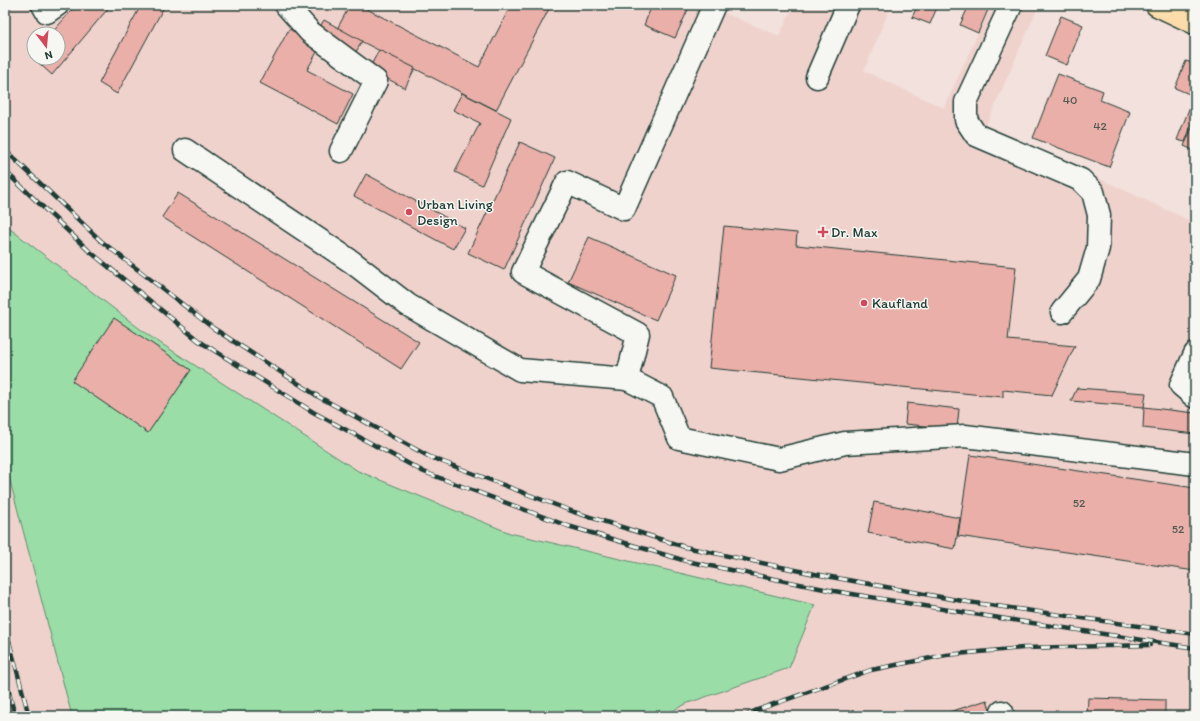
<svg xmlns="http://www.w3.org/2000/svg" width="1200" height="721" viewBox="0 0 1200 721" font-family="Itim,sans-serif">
<rect width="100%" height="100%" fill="#f2e1dc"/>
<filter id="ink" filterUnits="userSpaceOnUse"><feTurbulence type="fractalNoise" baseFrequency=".025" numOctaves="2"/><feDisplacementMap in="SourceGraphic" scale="8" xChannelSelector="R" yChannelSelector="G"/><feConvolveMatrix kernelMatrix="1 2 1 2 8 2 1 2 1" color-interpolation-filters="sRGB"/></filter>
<g filter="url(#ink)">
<path fill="#f0d2cd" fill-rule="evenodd" d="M5 5H705L779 36 794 5H891L864 71 944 108 991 5H1039L986 126 1195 223V716H5ZM34 34H58V58H34Z"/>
<path fill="#9bdda7" stroke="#5d8d6e" d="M5 225 148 335 358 471 510 533 815 605 789 668 688 703 662 716H72L5 462Z"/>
<g fill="#eaafa9" stroke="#1f3d34">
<path d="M76 5H111L52 75 31 56 34 53V58H58V34H51Z"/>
<path d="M141 5H165L117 94 99 83Z"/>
<path d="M350 5H359L479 67 511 5H551L496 110 337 29Z"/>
<path d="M652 5H690L675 38 644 25Z"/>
<path d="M918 5H938L930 24 912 17Z"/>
<path d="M969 5H990L978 33 960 25Z"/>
<path d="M1061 16 1083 25 1067 65 1045 56Z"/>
<path d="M324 20 362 41 356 52 318 30Z"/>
<path d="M289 29 321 45 307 70 353 94 338 124 260 83Z"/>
<path d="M379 50 415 68 405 88 369 69Z"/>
<path d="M1186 61 1195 64V116L1185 142 1177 140 1194 96 1175 88Z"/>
<path d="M1058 74 1103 91 1100 100 1130 112 1109 167 1033 138Z"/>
<path d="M462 93 511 118 482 185 455 172 480 123 453 110Z"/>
<path d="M1195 121V151L1184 146Z"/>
<path d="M520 142 555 158 504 270 468 253Z"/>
<path d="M366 174 465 228 453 249 354 196Z"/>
<path d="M178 193 419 342 401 369 162 217Z"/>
<path d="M724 226 797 233 796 245 1016 267 1008 340 1075 346 1052 395 1003 390V397L709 368Z"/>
<path d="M589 237 676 275 656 320 568 282Z"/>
<path d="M114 318 191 370 148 433 72 381Z"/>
<path d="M1077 388 1146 393 1144 407 1071 401Z"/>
<path d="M907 403 959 409 957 429 905 424Z"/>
<path d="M1144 407 1195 413V434L1143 428Z"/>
<path d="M970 455 1195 488V571L958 536Z"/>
<path d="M874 502 960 518 955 549 868 533Z"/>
<path d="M1088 698 1165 700V716H1087Z"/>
<path d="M987 700 992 716H937Z"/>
</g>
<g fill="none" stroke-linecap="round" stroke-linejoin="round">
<defs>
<g id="minor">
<path d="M43 5 47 12 57 5"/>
<path d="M286 5 310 32 376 81 341 151"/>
<path d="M714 5 624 209 567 182 523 272 638 334 627 379 662 397 679 438 779 459 845 443 965 436 1195 464"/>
<path d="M1011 5 966 102V120L976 135 1081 180 1093 192 1099 215 1098 248 1089 279 1062 312"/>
<path d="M817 77 848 5"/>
<path d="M185 150 352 262 408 305 520 370 627 379"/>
<path d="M1195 354 1181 385 1195 397"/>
<path d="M1002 712 1003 716"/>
</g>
<path id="major" d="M1157 5 1195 23"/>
</defs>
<use href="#minor" stroke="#1f3d34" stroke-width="25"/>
<use href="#major" stroke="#1f3d34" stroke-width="25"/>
<use href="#minor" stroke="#f6f6f2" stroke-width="22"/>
<use href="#major" stroke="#fddcac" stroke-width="22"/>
<defs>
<g id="rail">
<path d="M5 150 101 241 213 328 319 397 430 457 574 512 685 547 815 574 968 602 1195 634"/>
<path d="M5 171 88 250 199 341 313 412 424 472 568 526 686 561 834 591 967 613 1195 648"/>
<path d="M5 626 29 716"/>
<path d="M5 677 15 716"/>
<path d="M745 716 757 710 871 670 946 655 1023 648 1150 645"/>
</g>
</defs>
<use href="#rail" stroke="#1f3d34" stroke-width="4.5"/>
<use href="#rail" stroke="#f6f6f2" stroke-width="3" stroke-dasharray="9" stroke-linecap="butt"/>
</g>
</g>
<g fill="#d1495b" stroke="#f6f6f2" stroke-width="1.5">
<circle cx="409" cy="212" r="4"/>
<path d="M821 226h4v4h4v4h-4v4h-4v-4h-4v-4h4z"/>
<circle cx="864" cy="303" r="4"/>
</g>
<g text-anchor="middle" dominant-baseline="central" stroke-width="3" stroke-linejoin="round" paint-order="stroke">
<g font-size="12" fill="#525a51">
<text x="1070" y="100">40</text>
<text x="1100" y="126">42</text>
<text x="1079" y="503">52</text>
<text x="1178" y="529">52</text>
</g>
<g font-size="14" fill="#1f3d34" stroke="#f6f6f2" text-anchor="start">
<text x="417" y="204">Urban Living<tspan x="417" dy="16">Design</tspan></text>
<text x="831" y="232">Dr. Max</text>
<text x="872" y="303">Kaufland</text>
</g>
</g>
<rect width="1200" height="721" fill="none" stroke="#f6f6f2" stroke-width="20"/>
<rect x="10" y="10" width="1180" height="701" fill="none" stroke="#1f3d34" stroke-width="1.5" filter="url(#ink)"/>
<g transform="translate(46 46) rotate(164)"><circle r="19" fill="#f6f6f2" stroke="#a0aca6"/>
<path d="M0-3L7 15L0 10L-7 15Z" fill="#d1495b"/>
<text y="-6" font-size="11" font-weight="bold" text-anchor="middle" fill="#1f3d34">N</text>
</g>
</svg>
